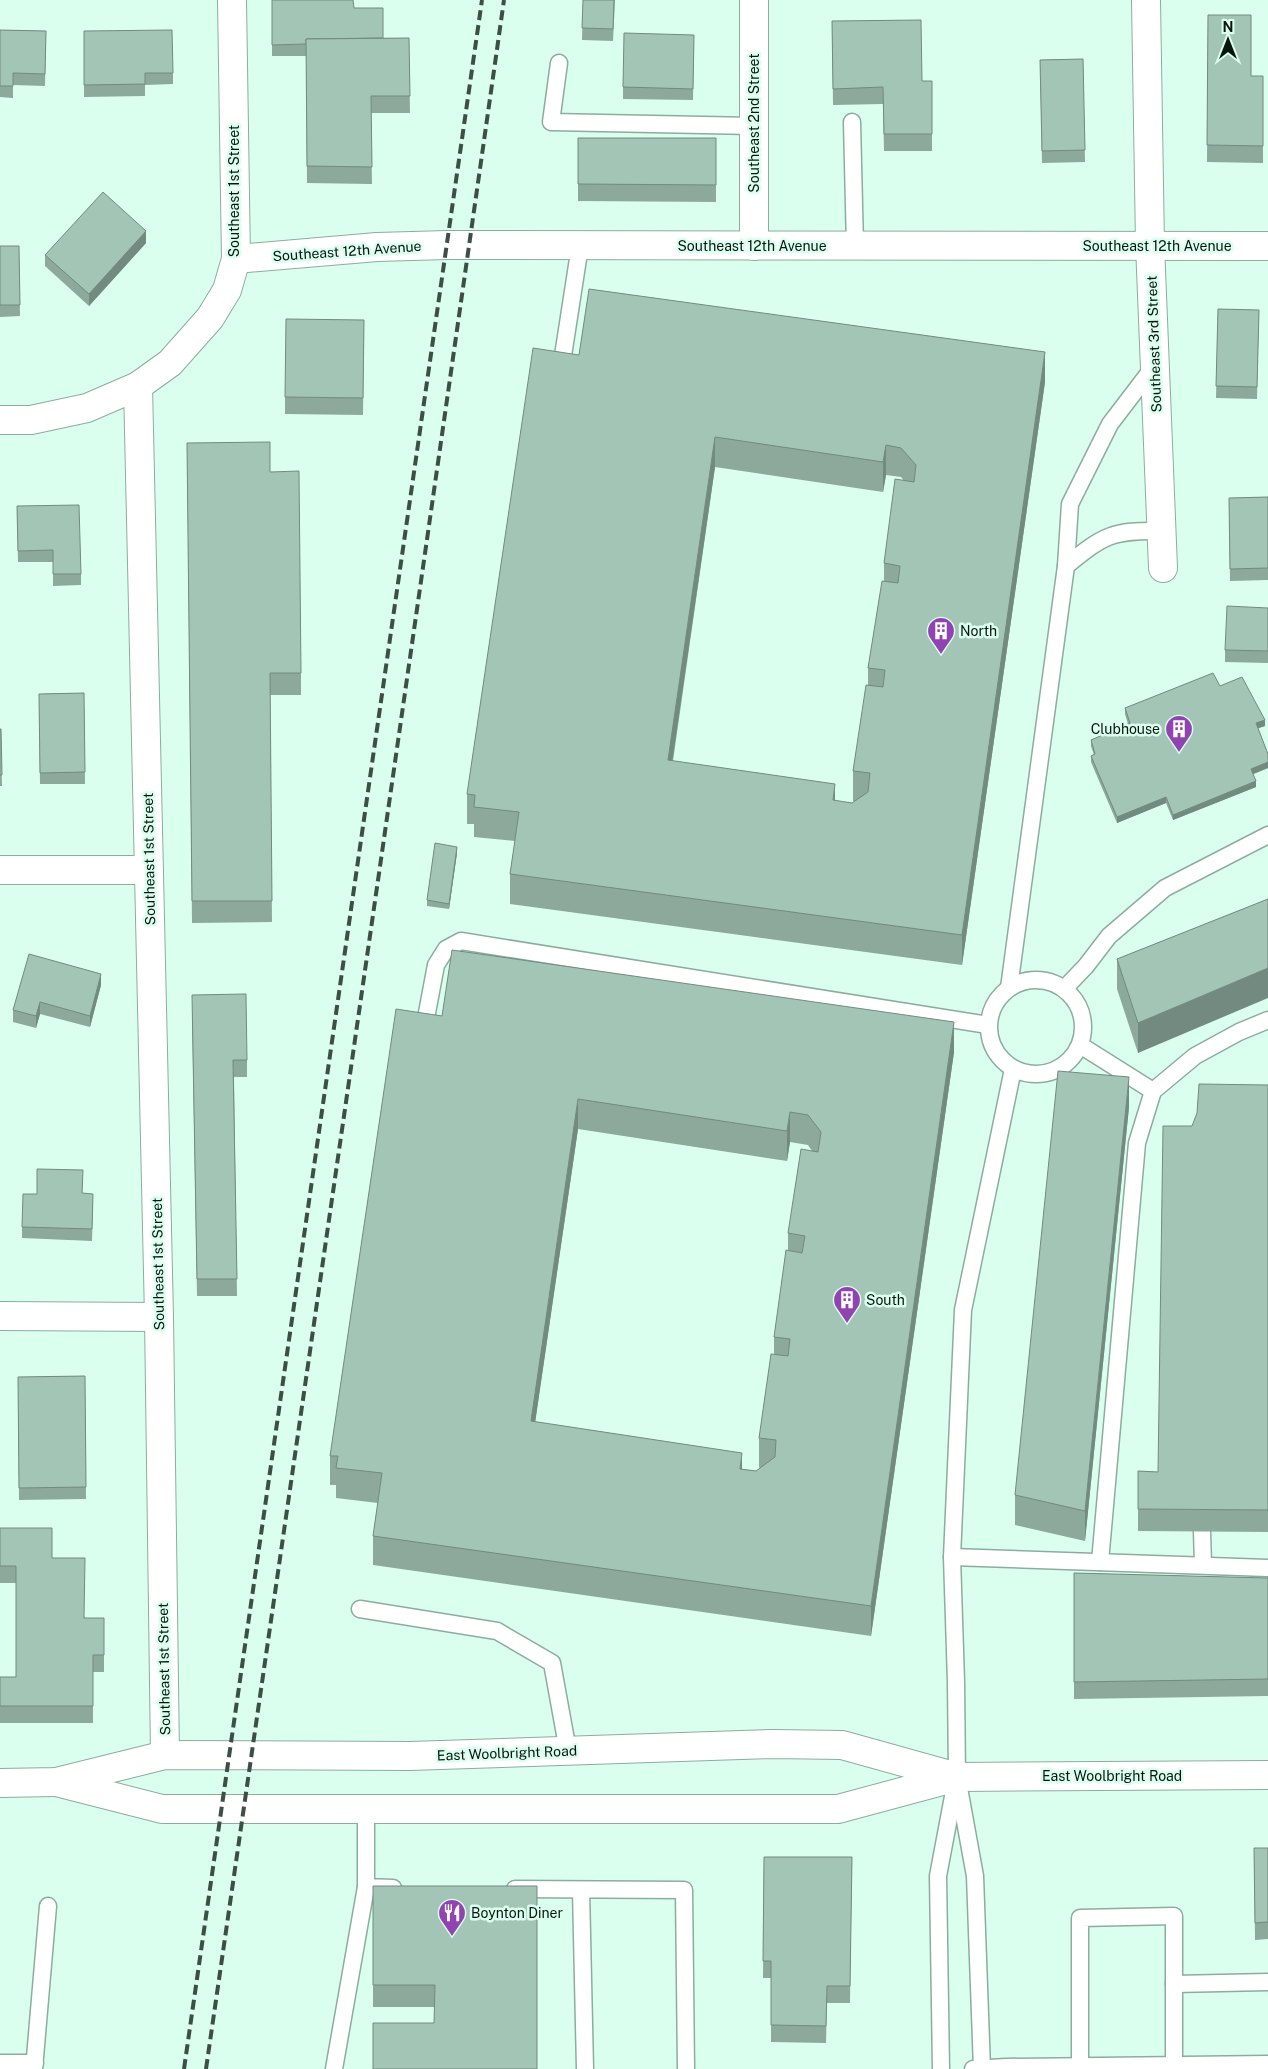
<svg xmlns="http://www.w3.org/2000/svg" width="1268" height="2069" viewBox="0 0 1268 2069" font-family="'Public Sans',sans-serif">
<rect width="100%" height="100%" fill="#dbffee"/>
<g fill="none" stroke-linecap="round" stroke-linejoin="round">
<defs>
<g id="lane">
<path d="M559 63 551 122 754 126"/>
<path d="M852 122 855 247"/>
<path d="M560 375 580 246"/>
<path d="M1066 566C1104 535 1112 530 1162 531"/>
<circle cx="1036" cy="1027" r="47"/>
<path d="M1009 988 1066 566 1070 504 1110 424 1155 365"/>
<path d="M1064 989 1086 966 1109 936 1165 888 1268 835"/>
<path d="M423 1034 436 965 446 949 461 941 988 1025"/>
<path d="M1080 1045 1153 1091 1195 1056 1239 1032 1268 1020"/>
<path d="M1202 1531 1203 1565"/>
<path d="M952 1557 1268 1568"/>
<path d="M1100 1562 1137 1143 1153 1091"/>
<path d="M360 1609 497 1631 552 1663 568 1751"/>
<path d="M366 1809V1887L393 1888"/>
<path d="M515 1889 684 1890 686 2069"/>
<path d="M581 1890 585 2069"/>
<path d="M1174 1984 1268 1982"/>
<path d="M0 2063H35"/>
<path d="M1080 2066V1918L1174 1916V2065"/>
<path d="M34 2069 48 1906"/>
<path d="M334 2069 366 1887"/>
<path d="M941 2069 938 1876 955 1786"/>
<path d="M973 2069 1006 2067 1268 2064"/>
<path d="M982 2069 975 1876 957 1777 956 1682 952 1557 963 1310 1013 1069"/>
</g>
<g id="street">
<path d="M1146 0 1150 245 1163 568"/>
<path d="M754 246V0"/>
<path d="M236 259 377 247 447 245 1268 246"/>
<path d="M0 420H31L87 408 138 386"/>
<path d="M0 870H149"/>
<path d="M0 1316 159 1317"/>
<path d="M165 1755 159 1317 138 386 170 363 210 318 227 290 236 259 232 0"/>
</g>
<g id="secondary">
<path d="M56 1782 162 1809H838L957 1777 1268 1775"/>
<path d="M0 1783 56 1782 165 1755 410 1756 773 1744 842 1745 957 1777"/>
</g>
</defs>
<use href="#lane" stroke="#8cad9d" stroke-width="19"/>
<use href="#street" stroke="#8cad9d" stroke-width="30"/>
<use href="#secondary" stroke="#8cad9d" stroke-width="30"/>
<use href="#lane" stroke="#fff" stroke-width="16"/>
<use href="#street" stroke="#fff" stroke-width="28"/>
<use href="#secondary" stroke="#fff" stroke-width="28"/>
<g stroke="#3c4f46" stroke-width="4" stroke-dasharray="10 5" stroke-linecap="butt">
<path d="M184 2069 482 0"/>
<path d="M206 2069C306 1379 406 690 504 0"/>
</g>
</g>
<g fill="#8ca99c" fill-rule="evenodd">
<path d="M272 0 354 8 383 38H409L410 113H371L372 184 307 183 306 56H272Z"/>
<path d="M583 0H615L613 41 582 40Z"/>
<path d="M1208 15 1251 76H1263V163L1207 162Z"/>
<path d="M832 21 922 81H932V151H884L883 104 833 105Z"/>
<path d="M0 30 46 31 45 86 13 85V98L0 97Z"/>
<path d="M84 31 173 73V84L145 85V96L84 97Z"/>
<path d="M694 35 693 100 623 99V87Z"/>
<path d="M1083 59 1085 162 1042 163 1040 60Z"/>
<path d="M578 138H716V202L578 201Z"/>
<path d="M146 243 89 306 45 266V255Z"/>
<path d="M0 246H19L20 316 0 317Z"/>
<path d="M1218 309 1259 310 1257 399 1216 398Z"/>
<path d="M364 320 363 415 285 414V397Z"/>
<path d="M579 355 1045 382 962 965 510 904V874L515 841 474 837V824H467V794ZM715 467 883 492 886 475 901 477 904 481 884 563V582L868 668V685L853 771V801H855L852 803 835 801 673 761Z"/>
<path d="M187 443 270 472 301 673V695H270L272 922 192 923Z"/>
<path d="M1268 497V580L1230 581 1229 498Z"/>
<path d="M17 506 81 574V585L53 586V562H18Z"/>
<path d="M1268 608V663L1225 662V650Z"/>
<path d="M1220 686 1265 726 1258 728 1268 754V768L1253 774 1256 787 1173 820 1166 803 1117 823 1091 762V756L1094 755 1091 746V740L1128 724 1125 714V708Z"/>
<path d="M84 693 85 784H40L39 694Z"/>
<path d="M0 729H1L2 786H0Z"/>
<path d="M457 853 449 909 427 906V900Z"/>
<path d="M1268 899 1138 1053 1117 989V959Z"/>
<path d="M101 985 90 1027 40 1014 36 1028 13 1022V1010Z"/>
<path d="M192 1012 247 1060V1077H234L237 1296H197Z"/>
<path d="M442 1016 954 1052 871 1636 373 1565V1536L378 1503 336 1498V1485H330V1456ZM578 1129 787 1161 790 1142 808 1145 812 1151 788 1233V1251L774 1337V1354L759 1438V1467L760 1468 756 1471 742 1469 535 1422Z"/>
<path d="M1268 1085V1532L1138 1531V1471L1158 1472 1192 1126Z"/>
<path d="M1129 1107 1085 1541 1015 1525V1495Z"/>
<path d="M83 1182 82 1193 93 1205 92 1241 22 1238V1227L37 1194Z"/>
<path d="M85 1376 86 1499 19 1500 18 1377Z"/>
<path d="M0 1528 52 1558 85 1618H104V1672H93V1723H0V1677H16V1583H0Z"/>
<path d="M1074 1573 1268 1578V1696L1074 1699Z"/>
<path d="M1254 1848H1268V1939L1255 1940Z"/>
<path d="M764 1857H852L850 2003H827L826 2043 771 2042V1978H763Z"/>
<path d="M373 1886 537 2069 434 2023 435 2007H373Z"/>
</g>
<g fill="#728a7f">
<path d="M146 231V243L89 306V294Z"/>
<path d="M1045 352V382L962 965V935Z"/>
<path d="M715 437V467L668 790V760Z"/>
<path d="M886 445V475L883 492V462Z"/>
<path d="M1265 720V726L1256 729V723Z"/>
<path d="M1268 762V768L1251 775V769Z"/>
<path d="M1256 781V787L1173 820V815Z"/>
<path d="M835 784V814L833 800Z"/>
<path d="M1166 797V803L1117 823V817Z"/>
<path d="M457 847V853L449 909V904Z"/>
<path d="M1268 968V998L1138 1053V1023Z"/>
<path d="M101 974V985L90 1027V1016Z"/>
<path d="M40 1002V1014L36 1028V1016Z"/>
<path d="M954 1022V1052L871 1636V1606Z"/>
<path d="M1129 1077V1107L1085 1541V1511Z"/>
<path d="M578 1099V1129L531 1451V1421Z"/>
<path d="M790 1112V1142L787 1161V1131Z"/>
<path d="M742 1453V1483L740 1469Z"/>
</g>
<g fill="#a3c5b5" stroke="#728a7f" fill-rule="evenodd">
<path d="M272 0H353L354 8H383V38L306 39V44L272 45Z"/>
<path d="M583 0H614L613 29 582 28Z"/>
<path d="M1208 15H1251V76H1263V146L1207 145Z"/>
<path d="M921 20 922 81H932V134H884L883 87 833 89 832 21Z"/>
<path d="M0 30 46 31 45 74 13 73V86H0Z"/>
<path d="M172 30 173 73H145V84L84 85V31Z"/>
<path d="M624 33 694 35 693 89 623 87Z"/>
<path d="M409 38 410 96H371L372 167 307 166 306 39Z"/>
<path d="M1083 59 1085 150 1042 151 1040 60Z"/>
<path d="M578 138H716V185L578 184Z"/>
<path d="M103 192 146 231 89 294 45 255Z"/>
<path d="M0 246H19L20 305H0Z"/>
<path d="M589 289 1045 352 962 935 510 874 519 812 474 807 475 795 467 794 533 348 579 355ZM715 437 883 462 886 445 901 448 916 465 914 482 895 479 884 563 900 566 898 583 882 581 868 668 885 670 883 687 866 685 853 771 870 773 868 792 852 803 833 800 835 784 668 760Z"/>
<path d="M1218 309 1259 310 1257 387 1216 386Z"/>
<path d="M286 319 364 320 363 398 285 397Z"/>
<path d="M270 442V472L299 471 301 673H270L272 901H192L187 443Z"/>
<path d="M1268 497V568L1230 569 1229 498Z"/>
<path d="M79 505 81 574H53V550L18 551 17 506Z"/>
<path d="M1227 606 1268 608V651L1225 650Z"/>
<path d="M1213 673 1220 686 1242 677 1265 720 1256 723 1268 754V762L1251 769 1256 781 1173 815 1166 797 1117 817 1091 756 1095 754 1091 740 1130 723 1125 708Z"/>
<path d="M84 693 85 772 40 773 39 694Z"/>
<path d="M0 729H1L2 775H0Z"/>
<path d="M435 843 457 847 449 904 427 900Z"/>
<path d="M1268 899V968L1138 1023 1117 959Z"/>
<path d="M452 950 954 1022 871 1606 373 1536 382 1473 336 1468 338 1456H330L396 1009 442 1016ZM578 1099 787 1131 790 1112 808 1115 821 1132 818 1152 801 1149 788 1233 805 1236 802 1253 786 1250 774 1337 790 1339 788 1356 771 1354 759 1438 776 1440 775 1457 756 1471 740 1469 742 1453 531 1421Z"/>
<path d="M29 954 101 974 90 1016 40 1002 36 1016 13 1010Z"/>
<path d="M246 994 247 1060H233L237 1279H197L192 995Z"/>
<path d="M1058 1071 1129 1077 1085 1511 1015 1495Z"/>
<path d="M1199 1084 1268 1085V1510L1138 1509V1471L1158 1472 1163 1126H1192L1197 1113Z"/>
<path d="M37 1169 83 1170 82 1193 93 1194 92 1229 22 1227 23 1194H37Z"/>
<path d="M85 1376 86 1487 19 1488 18 1377Z"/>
<path d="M0 1528H52V1558H85L84 1618H104V1655H93V1706H0V1677H16V1566H0Z"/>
<path d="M1074 1573 1268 1578V1679L1074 1682Z"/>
<path d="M1254 1848H1268V1922L1255 1923Z"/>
<path d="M764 1857H852L850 1986H827L826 2026 771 2025V1961H763Z"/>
<path d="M373 1886H537V2069H373V2023H434L435 1985H373Z"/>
</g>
<defs>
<symbol id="building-pin" viewBox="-11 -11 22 30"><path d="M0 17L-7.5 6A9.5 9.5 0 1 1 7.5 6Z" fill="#9243b2" stroke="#dbffee"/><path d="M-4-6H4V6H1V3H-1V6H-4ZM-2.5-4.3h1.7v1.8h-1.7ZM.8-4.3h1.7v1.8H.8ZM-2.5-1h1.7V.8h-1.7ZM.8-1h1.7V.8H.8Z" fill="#fff"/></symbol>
<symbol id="restaurant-pin" viewBox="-11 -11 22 30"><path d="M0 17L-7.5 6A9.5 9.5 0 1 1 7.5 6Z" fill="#9243b2" stroke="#dbffee"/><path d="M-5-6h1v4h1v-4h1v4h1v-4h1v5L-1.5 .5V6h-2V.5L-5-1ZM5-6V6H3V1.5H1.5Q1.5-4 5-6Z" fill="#fff"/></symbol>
</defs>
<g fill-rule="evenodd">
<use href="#building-pin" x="925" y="615" width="32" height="43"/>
<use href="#building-pin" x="1163" y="713" width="32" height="43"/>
<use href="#building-pin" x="831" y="1284" width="32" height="43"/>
<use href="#restaurant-pin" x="436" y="1897" width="32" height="43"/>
</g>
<g text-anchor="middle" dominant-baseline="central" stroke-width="5" stroke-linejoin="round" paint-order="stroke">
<g font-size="14" fill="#091610" stroke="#dbffee">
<text transform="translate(754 123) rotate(-90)">Southeast 2nd Street</text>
<text transform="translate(234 191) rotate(-90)">Southeast 1st Street</text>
<text x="752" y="246">Southeast 12th Avenue</text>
<text x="1157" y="246">Southeast 12th Avenue</text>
<text transform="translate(347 251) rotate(-4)">Southeast 12th Avenue</text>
<text transform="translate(1154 344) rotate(-92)">Southeast 3rd Street</text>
<text transform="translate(149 859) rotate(-91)">Southeast 1st Street</text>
<text transform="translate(158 1264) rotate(-91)">Southeast 1st Street</text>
<text transform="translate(164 1669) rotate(-91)">Southeast 1st Street</text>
<text transform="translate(507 1753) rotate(-2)">East Woolbright Road</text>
<text x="1112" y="1776">East Woolbright Road</text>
</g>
<g font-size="14" fill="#091610" stroke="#dbffee" text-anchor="start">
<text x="960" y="631">North</text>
<text x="1160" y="729" text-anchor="end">Clubhouse</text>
<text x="866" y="1300">South</text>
<text x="471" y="1913">Boynton Diner</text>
</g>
</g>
<g transform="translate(1228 40)" stroke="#dbffee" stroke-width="4" paint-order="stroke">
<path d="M0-4L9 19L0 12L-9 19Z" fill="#091610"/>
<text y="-8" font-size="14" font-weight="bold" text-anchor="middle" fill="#091610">N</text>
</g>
</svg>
